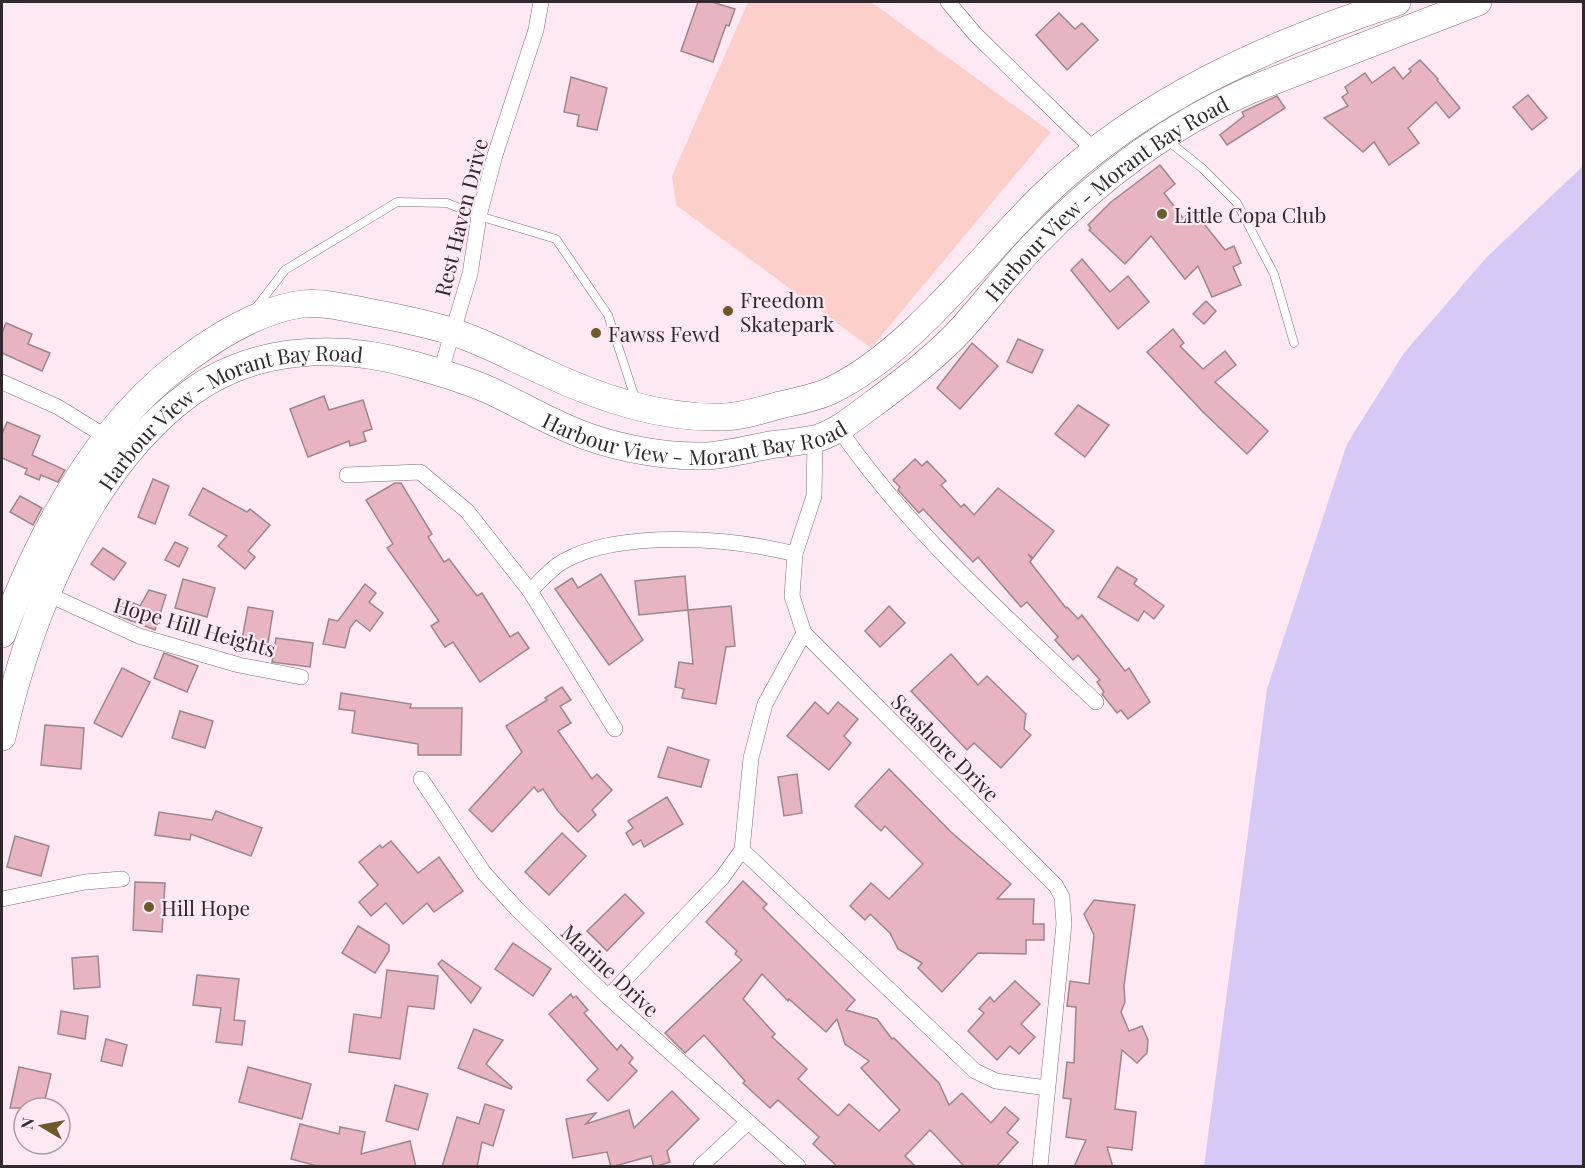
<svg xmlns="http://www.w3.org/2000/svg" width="1585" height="1168" viewBox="0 0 1585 1168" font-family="'Playfair Display',serif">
<rect width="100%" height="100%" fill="#fde8f4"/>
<path fill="#fccfcb" d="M748 2H871L1051 132 871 348 676 205 672 176Z"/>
<path fill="#d7c9f5" d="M1583 166V1166H1204L1267 689 1347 444 1404 353 1486 258Z"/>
<g fill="#e8b4c1" stroke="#9d868c" stroke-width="1.5" fill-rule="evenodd">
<path d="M698 2H712L735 9 729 26 726 25 713 62 681 51Z"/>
<path d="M1059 13 1075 29 1082 23 1098 40 1067 70 1036 35Z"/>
<path d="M1420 60 1438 79 1437 80 1460 108 1449 118 1436 102 1408 128 1419 143 1389 165 1374 142 1363 152 1324 118 1348 106 1342 97 1348 93 1345 87 1365 73 1372 83 1394 67 1403 79 1411 71 1409 69Z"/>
<path d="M571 77 607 88 597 130 577 126 579 115 564 112Z"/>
<path d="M1528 95 1547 118 1532 130 1513 107Z"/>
<path d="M1277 96 1285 108 1227 145 1220 135 1244 116 1242 112Z"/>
<path d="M1160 165 1175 184 1164 193 1183 218 1193 210 1225 250 1234 246 1241 263 1233 267 1241 285 1212 297 1198 266 1185 279 1151 236 1125 264 1089 230 1091 228 1088 225 1111 202Z"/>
<path d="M1082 259 1110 292 1128 276 1149 302 1118 329 1071 270Z"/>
<path d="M1206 301 1216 311 1204 324 1193 314Z"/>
<path d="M6 323 32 334 28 344 50 353 42 371 2 353V333Z"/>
<path d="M1173 329 1184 343 1180 346 1203 369 1225 351 1236 365 1215 382 1268 431 1247 454 1202 411 1147 352Z"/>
<path d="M1018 339 1043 350 1032 373 1007 362Z"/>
<path d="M972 343 998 366 960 409 937 388Z"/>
<path d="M324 396 329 410 363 400 372 429 363 432 366 441 350 446 349 441 308 457 290 409Z"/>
<path d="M1078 405 1109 425 1085 457 1055 434Z"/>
<path d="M7 422 40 436 32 455 65 470 58 482 41 475 39 480 25 474 27 469 2 458V434Z"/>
<path d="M915 459 922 466 927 461 946 481 941 485 961 507 964 504 974 515 998 488 1054 531 1033 558 1028 554 1032 559 1030 562 1066 608 1067 607 1078 619 1082 615 1125 671 1129 668 1150 702 1128 719 1121 710 1117 713 1102 694 1104 692 1097 682 1100 680 1078 655 1073 660 1055 640 1058 637 1027 602 1021 607 978 557 973 562 923 509 919 513 898 490 900 487 893 480Z"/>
<path d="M153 479 169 486 155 524 138 517Z"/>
<path d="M395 483H401L432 534 428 537 444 562 449 559 477 596 482 593 510 637 518 632 529 648 480 682 453 642 445 647 431 626 439 621 387 548 393 544 366 500Z"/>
<path d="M203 488 247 512 250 509 270 525 248 551 255 557 245 569 218 546 227 536 189 515Z"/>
<path d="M20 496 42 508 33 525 10 512Z"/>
<path d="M175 542 188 548 179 567 165 560Z"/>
<path d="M103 548 126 563 114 580 91 564Z"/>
<path d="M1117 567 1137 579 1134 584 1164 606 1154 619 1144 611 1138 621 1098 597Z"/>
<path d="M601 574 643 640 609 665 555 589 572 578 578 588Z"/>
<path d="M685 576 688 610 639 615 635 581Z"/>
<path d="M183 579 215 588 207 617 175 608Z"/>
<path d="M365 584 376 593 369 602 383 613 370 631 356 620 350 628 345 648 323 644 329 619 338 621Z"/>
<path d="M149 590 166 595 155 630 114 614 120 597 140 606Z"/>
<path d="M731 606 735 646 726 647 716 704 682 698 684 689 675 687 679 662 693 664 688 610Z"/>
<path d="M889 606 905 623 880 647 865 631Z"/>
<path d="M248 607 273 611 268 643 242 639Z"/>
<path d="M276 638 313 643 310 667 272 662Z"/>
<path d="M164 653 198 666 187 692 154 678Z"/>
<path d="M951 654 978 685 987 676 1026 714 1024 729 1031 735 1001 768 974 743 967 750 911 691Z"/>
<path d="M122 668 150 682 122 737 94 723Z"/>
<path d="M562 687 571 700 560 706 571 723 558 731 592 779 597 774 612 790 592 810 596 815 578 832 558 811 543 789 538 792 534 787 492 832 469 810 522 752 506 726 547 700 545 698Z"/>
<path d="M341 693 411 704 410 708H462L461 755H418V744L352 733 355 711 339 709Z"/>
<path d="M815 702 828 714 838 702 858 719 844 736 851 743 829 770 787 736Z"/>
<path d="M180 711 213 721 205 748 172 738Z"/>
<path d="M45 725 84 728 81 769 41 765Z"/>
<path d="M668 747 709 760 701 787 658 777Z"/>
<path d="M889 769 951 832 1011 884 997 899H1034L1033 924H1044V940H1026V954L978 953 942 992 918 968 922 963 898 949 890 933 870 914 865 920 850 906 871 883 889 899 923 864 885 826 881 831 855 806Z"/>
<path d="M797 774 802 813 784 816 778 777Z"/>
<path d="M667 797 683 824 644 847 641 840 633 845 626 833 633 828 628 821Z"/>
<path d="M216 811 262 828 251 856 191 834 190 840 155 835 159 812 212 820Z"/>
<path d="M562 833 586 856 549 895 525 872Z"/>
<path d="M15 836 49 846 41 876 7 867Z"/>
<path d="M391 841 418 873 439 857 463 891 434 912 427 903 403 924 386 903 371 916 359 902 378 885 359 862 380 845 382 848Z"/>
<path d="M743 881 767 904 763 908 855 1000 846 1010 877 1019 892 1039 894 1038 939 1083 949 1105 962 1093 991 1123 1005 1107 1019 1119 1007 1133 1018 1142 996 1167H965L930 1130 905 1156 916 1167H838L813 1144 819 1137 778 1100 770 1108 743 1083 745 1081 704 1035 685 1053 665 1033 742 960 735 954 737 951 706 922ZM762 974 788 1001 789 999 826 1032 837 1019 845 1044 869 1061 861 1068 900 1110 879 1131 849 1104 838 1116 798 1079 807 1069 772 1037 775 1034 743 999Z"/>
<path d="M135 882 165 883 162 932 133 930Z"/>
<path d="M625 894 644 913 607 951 587 931Z"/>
<path d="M1094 900 1135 905 1124 986 1125 1002 1121 1012 1129 1031 1142 1026 1148 1040 1147 1053 1137 1063 1122 1050 1115 1109 1136 1112 1132 1150 1107 1147 1113 1167H1074L1086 1140 1066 1137 1071 1099 1063 1098 1067 1062 1074 1063 1076 1007 1067 1006 1070 981 1089 984 1094 935 1084 914Z"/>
<path d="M358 926 389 945V951L375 973 342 953Z"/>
<path d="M513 943 551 969 533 996 495 969Z"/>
<path d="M98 956 100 987 74 989 72 958Z"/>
<path d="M442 960 481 988 471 1003 438 964Z"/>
<path d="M387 970 438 976 434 1009 408 1006 400 1059 349 1052 354 1014 381 1018Z"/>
<path d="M197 975 239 979 234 1020 245 1021 242 1045 216 1042 221 1008 193 1005Z"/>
<path d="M1015 981 1040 1004 1021 1024 1035 1037 1019 1054 1010 1046 997 1060 968 1031 984 1013 979 1009 990 997 994 1002Z"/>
<path d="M571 994 573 998 576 996 588 1010 584 1013 617 1050 621 1045 633 1058 629 1063 637 1071 608 1101 587 1080 598 1069 549 1014Z"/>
<path d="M61 1011 88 1016 85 1039 58 1034Z"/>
<path d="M474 1029 503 1040 486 1064 512 1087 511 1089 458 1068Z"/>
<path d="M106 1039 127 1045 122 1066 101 1061Z"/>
<path d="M19 1067 51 1074 43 1108H10Z"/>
<path d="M248 1067 311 1084 302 1119 239 1102Z"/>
<path d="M395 1085 428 1094 418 1130 386 1121Z"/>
<path d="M672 1091 699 1119 667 1151 670 1162 654 1167 651 1156 611 1167 607 1152 573 1158 566 1119 596 1113 586 1124 629 1110 634 1128Z"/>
<path d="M485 1104 504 1110 493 1146 482 1142 477 1167H442L457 1117 479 1124Z"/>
<path d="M300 1124 339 1134 340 1127 365 1132 361 1154 410 1141 416 1167H321L291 1159Z"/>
</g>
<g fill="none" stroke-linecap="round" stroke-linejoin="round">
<defs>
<g id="lane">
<path d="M1168 141 1202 168 1237 203 1274 274 1294 343"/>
<path d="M255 309 285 270 397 202 447 203 479 216 556 239 608 315 636 401"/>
</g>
<g id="street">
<path d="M948 2 975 34 1094 150"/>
<path d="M440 374 470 274 479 216 495 155 536 30 541 2"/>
<path d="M2 382 58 407 108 438"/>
<path d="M839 429C910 532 1006 616 1096 702"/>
<path d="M815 439 814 496 795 554 792 596 804 633 1056 886 1062 897 1064 924 1040 1166"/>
<path d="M347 475 420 472 467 511 530 591 615 729"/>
<path d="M530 591C540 582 552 567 564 561 621 529 734 538 795 554"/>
<path d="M47 594 139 636 239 665 301 677"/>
<path d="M421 779 484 873 517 909 608 997 798 1166"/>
<path d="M742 850 975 1071 996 1081 1047 1088"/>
<path d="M2 899 85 882 122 879"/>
<path d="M608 997 722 878 742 850 751 758 765 704 804 633"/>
<path d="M701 1166 747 1123"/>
</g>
<g id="highway">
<path d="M2 634C39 536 94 430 179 365 214 338 258 310 302 304 325 301 355 310 378 314 403 319 429 324 453 332 484 342 511 357 540 370 596 397 659 419 722 417 741 417 762 410 780 405 797 401 815 398 830 391 912 352 980 256 1045 194 1142 100 1269 44 1397 2"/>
<path id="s1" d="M2 737C29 617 86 470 189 394 253 346 339 343 414 365 439 372 467 380 491 391 523 406 552 424 586 436 622 449 667 457 706 456 727 455 749 449 770 445 785 443 803 442 818 438 839 431 855 417 873 404 901 383 929 362 954 337 982 308 1006 274 1034 245 1096 181 1168 126 1250 90L1478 2"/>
</g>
</defs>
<use href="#lane" stroke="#806d78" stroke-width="9"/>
<use href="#street" stroke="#806d78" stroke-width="16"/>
<use href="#highway" stroke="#806d78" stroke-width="28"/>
<use href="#lane" stroke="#fff" stroke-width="8"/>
<use href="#street" stroke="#fff" stroke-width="15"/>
<use href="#highway" stroke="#fff" stroke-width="27"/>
</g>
<g fill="#6e5929" stroke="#fde8f4" stroke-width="2">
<circle cx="1162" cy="214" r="6"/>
<circle cx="728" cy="311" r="6"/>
<circle cx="596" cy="333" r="6"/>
<circle cx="149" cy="907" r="6"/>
</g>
<g text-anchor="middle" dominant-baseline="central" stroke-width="4.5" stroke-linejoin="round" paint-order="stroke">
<g font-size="21" fill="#31292e" stroke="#fde8f4">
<text stroke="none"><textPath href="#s1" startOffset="1434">Harbour View - Morant Bay Road</textPath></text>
<text transform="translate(460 217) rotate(-76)">Rest Haven Drive</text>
<text stroke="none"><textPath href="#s1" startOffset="930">Harbour View - Morant Bay Road</textPath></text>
<text stroke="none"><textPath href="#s1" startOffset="426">Harbour View - Morant Bay Road</textPath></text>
<text transform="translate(195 626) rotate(16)">Hope Hill Heights</text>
<text transform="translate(946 747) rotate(45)">Seashore Drive</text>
<text transform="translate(611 970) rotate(43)">Marine Drive</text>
</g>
<g font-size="21" fill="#31292e" stroke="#fde8f4" text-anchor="start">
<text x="1174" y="214">Little Copa Club</text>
<text x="740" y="299">Freedom<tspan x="740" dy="24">Skatepark</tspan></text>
<text x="608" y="333">Fawss Fewd</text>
<text x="161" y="907">Hill Hope</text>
</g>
</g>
<rect width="1585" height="1168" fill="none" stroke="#31292e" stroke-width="6"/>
<g transform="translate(42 1126) rotate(280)"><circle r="28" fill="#fde8f4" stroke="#ab9ca5" stroke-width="1.5"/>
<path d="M0-4.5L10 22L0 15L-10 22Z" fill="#6e5929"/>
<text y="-9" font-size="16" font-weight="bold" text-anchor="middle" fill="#31292e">N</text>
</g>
</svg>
